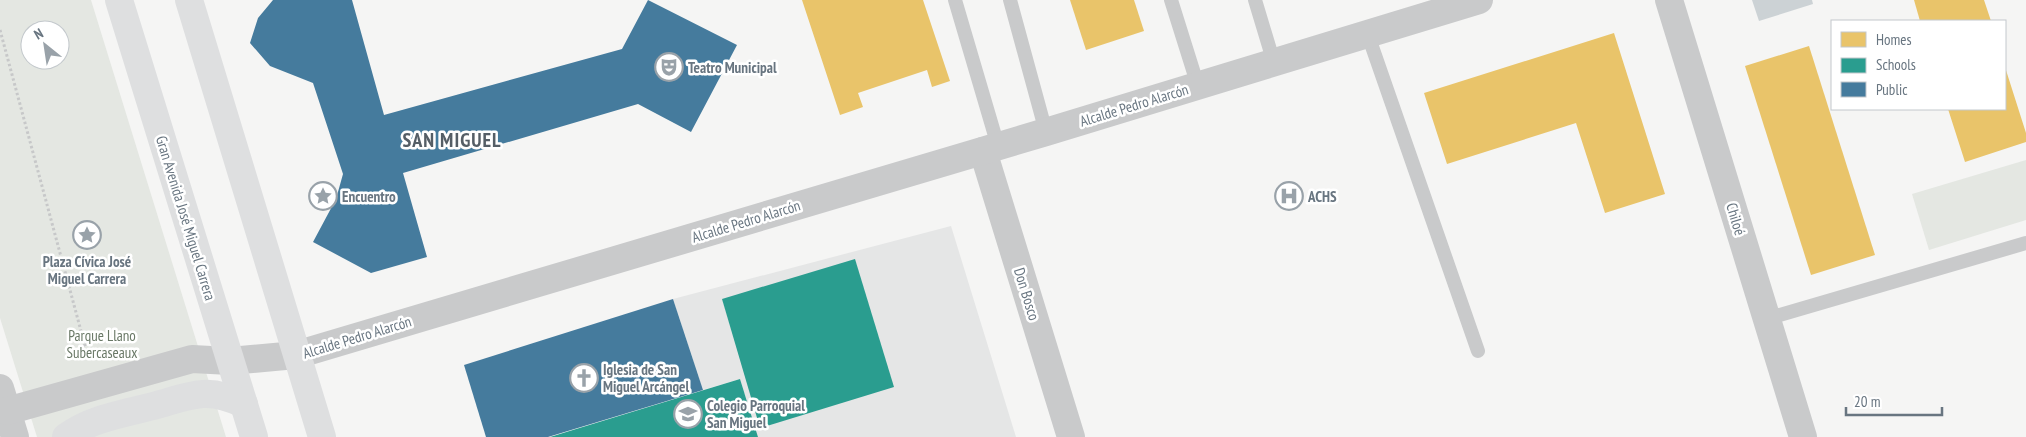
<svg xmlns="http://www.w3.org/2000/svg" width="2026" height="437" viewBox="0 0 2026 437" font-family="'PT Sans Narrow',sans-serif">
<rect width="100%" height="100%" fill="#f5f5f4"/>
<path fill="#e5e6e6" d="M951 226 1016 437H758L740 379 703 390 673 299Z"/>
<g fill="#e4e7e2" fill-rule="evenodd">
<path d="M0 0H91L226 437H37L0 318ZM30 30H60V60H30Z"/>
<path d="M2026 160V220L1929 250 1912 194Z"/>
</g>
<path fill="#ccd2d5" d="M1752 0H1812L1813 4 1759 21Z"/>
<g fill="#e9c46a">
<path d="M802 0H923L950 81 932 87 927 70 858 93 863 107 840 115Z"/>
<path d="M1070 0H1134L1144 31 1086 50Z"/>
<path d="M1914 0H1984L1991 21H1920Z"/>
<path d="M1614 33 1665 194 1605 213 1576 123 1447 164 1424 93Z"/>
<path d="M1809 46 1875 255 1811 275 1745 66Z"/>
<path d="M2005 67 2026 133V142L1965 162 1948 109H2005Z"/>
</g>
<g fill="#2a9d8f">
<path d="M855 259 894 387 760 428 722 299Z"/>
<path d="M740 379 758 437H550Z"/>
</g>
<g fill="#457b9d">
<path d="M273 0H352L384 115 622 49 648 0 737 45 691 132 638 104 403 173 427 257 371 273 313 242 336 199 343 174 313 83 270 66 250 43 258 18Z"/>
<path d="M673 299 703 390 548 437H486L464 365Z"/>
</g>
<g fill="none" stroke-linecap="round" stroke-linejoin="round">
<path stroke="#c7c8c9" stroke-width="3" stroke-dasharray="2.5 2.5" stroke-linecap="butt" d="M0 30 88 357"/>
<g stroke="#c9cacb" stroke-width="14">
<path d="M955 0 998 146"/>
<path d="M1010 0 1046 132"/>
<path d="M1171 0 1198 86"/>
<path d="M1255 0 1274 63"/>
<path d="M1368 35 1478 351"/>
<path d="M1766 319 2026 243"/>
</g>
<g stroke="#c9cacb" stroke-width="28">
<path d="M1669 0 1803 437"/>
<path d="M983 151 1071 437"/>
</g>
<g stroke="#c9cacb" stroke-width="28">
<path d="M0 388 15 437"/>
<path d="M7 411 192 359 230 361 296 355 1046 132 1479 0"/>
</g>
<g stroke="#dedfe0" stroke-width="28">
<path d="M119 0 254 437"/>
<path d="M189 0 322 437"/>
<path d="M66 437C91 418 127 413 157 405 172 401 187 395 203 394 218 393 231 398 244 404"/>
</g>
</g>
<defs>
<symbol id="theatre-ring" viewBox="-11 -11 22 22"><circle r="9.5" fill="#fff" stroke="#99a2a9" stroke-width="1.5"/><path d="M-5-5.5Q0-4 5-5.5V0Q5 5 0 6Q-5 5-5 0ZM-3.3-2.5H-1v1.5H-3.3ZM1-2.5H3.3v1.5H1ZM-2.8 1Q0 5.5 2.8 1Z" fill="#99a2a9"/></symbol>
<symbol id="sight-ring" viewBox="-11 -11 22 22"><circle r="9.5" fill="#fff" stroke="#99a2a9" stroke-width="1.5"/><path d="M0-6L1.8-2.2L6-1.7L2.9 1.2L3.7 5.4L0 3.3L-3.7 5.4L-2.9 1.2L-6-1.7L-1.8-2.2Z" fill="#99a2a9"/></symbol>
<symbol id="hospital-ring" viewBox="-11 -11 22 22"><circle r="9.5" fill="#fff" stroke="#99a2a9" stroke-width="1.5"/><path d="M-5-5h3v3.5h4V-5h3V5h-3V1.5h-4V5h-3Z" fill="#99a2a9"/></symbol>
<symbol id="church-ring" viewBox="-11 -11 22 22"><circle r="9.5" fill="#fff" stroke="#99a2a9" stroke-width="1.5"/><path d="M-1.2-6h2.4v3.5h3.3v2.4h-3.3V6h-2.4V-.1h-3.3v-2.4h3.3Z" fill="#99a2a9"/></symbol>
<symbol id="school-ring" viewBox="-11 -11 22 22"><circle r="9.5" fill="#fff" stroke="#99a2a9" stroke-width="1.5"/><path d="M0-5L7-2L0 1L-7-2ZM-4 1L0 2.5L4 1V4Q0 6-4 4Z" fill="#99a2a9"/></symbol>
</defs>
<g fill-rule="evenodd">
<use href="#theatre-ring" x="653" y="51" width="32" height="32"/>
<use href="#sight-ring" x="307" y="180" width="32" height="32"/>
<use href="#hospital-ring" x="1273" y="180" width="32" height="32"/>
<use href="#sight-ring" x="71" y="219" width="32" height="32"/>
<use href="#church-ring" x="568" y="362" width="32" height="32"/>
<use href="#school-ring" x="672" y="398" width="32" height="32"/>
</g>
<g text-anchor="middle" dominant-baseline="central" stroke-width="5" stroke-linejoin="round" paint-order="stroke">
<g font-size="15" font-weight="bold" fill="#687580" stroke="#fff" text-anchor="start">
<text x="688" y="67">Teatro Municipal</text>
<text x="342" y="196">Encuentro</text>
<text x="1308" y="196">ACHS</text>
<text x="87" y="261" text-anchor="middle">Plaza Cívica José<tspan x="87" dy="17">Miguel Carrera</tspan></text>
<text x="603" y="369">Iglesia de San<tspan x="603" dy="17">Miguel Arcángel</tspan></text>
<text x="707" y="405">Colegio Parroquial<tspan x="707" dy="17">San Miguel</tspan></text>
</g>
<g font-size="15" fill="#687580" stroke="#fff">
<text transform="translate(1134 105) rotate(-17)">Alcalde Pedro Alarcón</text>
<text transform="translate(186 218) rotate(73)">Gran Avenida José Miguel Carrera</text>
<text transform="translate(1736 219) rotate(73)">Chiloé</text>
<text transform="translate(746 221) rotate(-17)">Alcalde Pedro Alarcón</text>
<text transform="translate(1027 294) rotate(73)">Don Bosco</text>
<text transform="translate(357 337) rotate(-17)">Alcalde Pedro Alarcón</text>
</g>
<g font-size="15" fill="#697866" stroke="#fff">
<text x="102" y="335">Parque Llano<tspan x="102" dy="17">Subercaseaux</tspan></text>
</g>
<g font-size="20" font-weight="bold" letter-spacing="1" fill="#555e66" stroke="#fff">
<text x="452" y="140">SAN MIGUEL</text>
</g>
</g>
<rect x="1831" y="20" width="175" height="90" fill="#ffffff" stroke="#c3c8cc"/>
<rect x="1841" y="32" width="25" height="15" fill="#e9c46a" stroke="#c3c8cc"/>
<text x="1876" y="45" font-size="15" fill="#687580">Homes</text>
<rect x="1841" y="58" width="25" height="15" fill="#2a9d8f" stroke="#c3c8cc"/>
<text x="1876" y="70" font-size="15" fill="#687580">Schools</text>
<rect x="1841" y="82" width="25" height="15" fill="#457b9d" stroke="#c3c8cc"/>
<text x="1876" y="95" font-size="15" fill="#687580">Public</text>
<g transform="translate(45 45) rotate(330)"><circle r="24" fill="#ffffff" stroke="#c3c8cc"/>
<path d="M0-4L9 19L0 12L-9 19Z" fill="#99a2a9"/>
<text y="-8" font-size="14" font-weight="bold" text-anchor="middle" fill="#687580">N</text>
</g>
<path d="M1846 407v8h96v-8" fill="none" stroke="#687580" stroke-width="2.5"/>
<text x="1854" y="407" font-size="15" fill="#687580" stroke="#ffffff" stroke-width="4" paint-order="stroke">20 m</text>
</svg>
